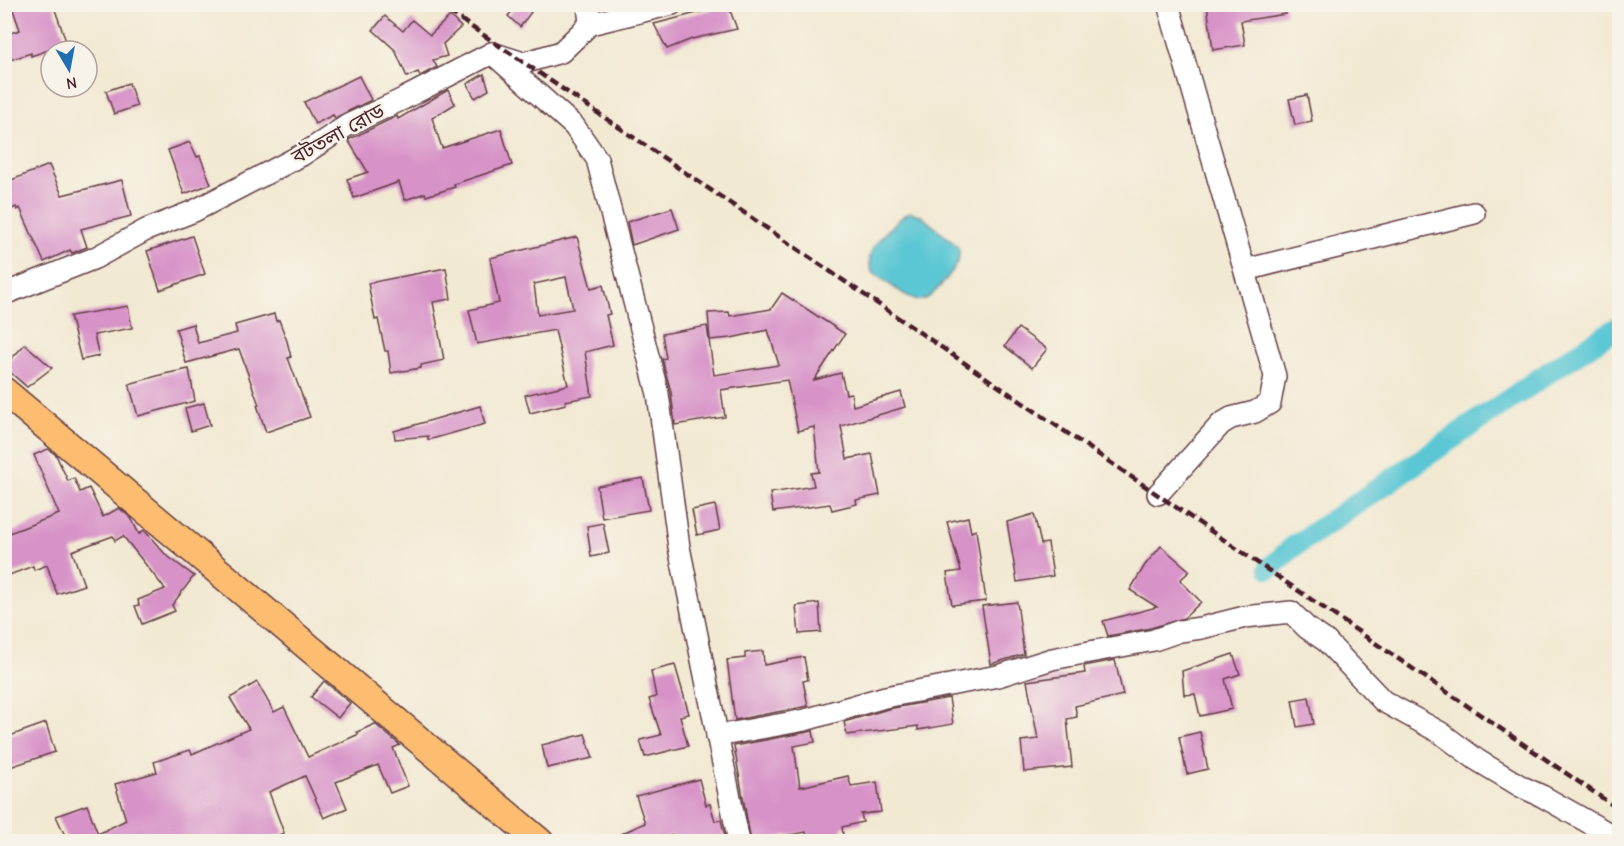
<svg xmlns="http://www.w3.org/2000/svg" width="1624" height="846" viewBox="0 0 1624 846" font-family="'Comic Neue','Noto Sans Bengali',sans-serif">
<rect width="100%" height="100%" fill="#f7f3e8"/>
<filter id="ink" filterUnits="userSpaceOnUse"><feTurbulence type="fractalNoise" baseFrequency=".0167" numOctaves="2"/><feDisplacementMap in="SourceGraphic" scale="12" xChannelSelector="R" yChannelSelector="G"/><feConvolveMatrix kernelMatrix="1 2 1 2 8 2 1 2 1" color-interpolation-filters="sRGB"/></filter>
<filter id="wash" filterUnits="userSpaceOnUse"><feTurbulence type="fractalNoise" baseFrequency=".008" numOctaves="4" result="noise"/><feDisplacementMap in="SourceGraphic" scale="24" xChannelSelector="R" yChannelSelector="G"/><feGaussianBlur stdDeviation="1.35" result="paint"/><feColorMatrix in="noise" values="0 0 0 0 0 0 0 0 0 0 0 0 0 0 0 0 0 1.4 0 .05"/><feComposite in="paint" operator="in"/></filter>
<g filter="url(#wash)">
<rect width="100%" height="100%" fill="#f2e9d3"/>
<path fill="#5bc7d4" stroke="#527380" stroke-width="1.5" d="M911 212 921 216 957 246C959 250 960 255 958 260 955 269 931 301 921 300 908 300 883 279 872 272 870 266 868 259 871 253 874 243 901 215 911 212Z"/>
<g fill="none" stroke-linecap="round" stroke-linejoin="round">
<path stroke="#5bc7d4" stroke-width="22" d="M1270 568 1293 547 1558 366 1620 326"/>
</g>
<g id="blocks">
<g fill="#d792c7" fill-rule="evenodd">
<path d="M11 4H53L67 44 31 56V53L4 62V35L20 30Z"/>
<path d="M518 4H537L520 27 508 16Z"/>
<path d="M1207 4H1285L1286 14 1241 21 1245 45 1213 50Z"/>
<path d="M728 5 737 29 692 39 667 49 654 24Z"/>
<path d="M385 16 403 31 412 20 430 35 450 16 461 27 443 44 447 56 433 60 437 67 420 76 418 72 407 77 395 50 373 30Z"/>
<path d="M484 74 489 90 475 98 467 84Z"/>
<path d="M359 76 371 100 335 118 333 115 315 124 304 102Z"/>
<path d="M129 83 137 106 114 114 106 91Z"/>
<path d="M448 90 455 104 432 118 442 148 501 129 512 165 454 184 455 187 426 196 425 193 405 200 399 182 354 198 347 179 368 172 348 140 397 116 398 119Z"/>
<path d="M1307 95 1312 121 1295 125 1289 99Z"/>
<path d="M190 142 197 157 200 156 211 184 184 194 168 150Z"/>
<path d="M49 165 62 195 122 180 131 216 81 229 87 247 72 253 70 250 44 262 20 208 17 210 16 207 4 213V183Z"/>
<path d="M672 208 679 229 632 245 627 222Z"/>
<path d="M192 236 205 274 160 290 147 251Z"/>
<path d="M577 237 591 288 603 285 610 314 606 315 613 345 585 352 592 396 565 401 566 404 530 413 525 395 568 385 555 330 477 344 469 310 499 303 490 258ZM566 277 573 309 538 315 534 284Z"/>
<path d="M446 268 451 299 433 302 444 360 421 365V368L391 373 388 351H385L378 319 375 320 368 283Z"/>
<path d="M782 293 845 334 814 380 841 373 846 394 851 393 853 406 901 392 905 407 841 426 847 459 872 454 880 495 856 500 857 504 832 510 830 504 773 512 770 493 814 486 811 473 819 472 814 427 798 431 787 380 721 390 725 417 675 425 671 392 662 359 666 358 662 334 707 326 714 375 779 365 768 330 731 338 710 340 708 313 729 312 730 316 771 309Z"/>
<path d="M128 306 132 328 94 335 99 356 81 360 70 316Z"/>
<path d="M274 314 276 321 279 320 287 341 291 357 288 358 310 417 266 432 257 405H259L239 349 186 363 176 329 193 324 198 343 237 333 235 325Z"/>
<path d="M1018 328 1047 349 1032 368 1005 346Z"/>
<path d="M25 344 52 368 27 387 4 367Z"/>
<path d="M189 369 195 401 138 416 129 384 164 374Z"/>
<path d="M204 403 210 425 191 431 185 408Z"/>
<path d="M480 406 485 424 428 440V436L395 439 394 431Z"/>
<path d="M48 449 56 455 68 481 74 478 80 492 89 488 103 517 119 508 131 518 139 534 144 530 166 555 194 576 172 605 175 611 142 624 135 606 139 605 138 600 165 589 123 536 115 541 113 536 72 551 84 585 57 594 47 565 34 570 33 566 4 577V535L59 514 34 455Z"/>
<path d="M643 478 649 510 602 518 597 486Z"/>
<path d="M715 505 720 530 697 535 692 510Z"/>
<path d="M1034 514 1041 544 1048 543 1053 576 1017 582 1007 522Z"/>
<path d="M968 517 971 532 976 530 986 601 952 605 947 573 961 571 947 522Z"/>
<path d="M603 523 609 553 591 557 587 526Z"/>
<path d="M1161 546 1190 571 1180 580 1201 602 1184 618 1151 628 1108 636 1103 621 1157 607 1130 590 1145 565Z"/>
<path d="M1017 602 1024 654 991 664 982 606Z"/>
<path d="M819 603 821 632 799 634 796 606Z"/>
<path d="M763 651 764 665 804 657 808 680 803 681 808 706 735 720 727 660 745 658V653Z"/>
<path d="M1233 654 1240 674 1225 679 1232 709 1200 716 1195 694 1184 695 1182 671Z"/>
<path d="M1115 660 1123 695 1075 706 1077 717 1067 719 1072 767 1024 772 1021 741 1038 739 1027 681 1085 673 1084 666Z"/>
<path d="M675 665 689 714 680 716 688 746 645 757 640 740 661 735 649 699 656 697 651 671Z"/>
<path d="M324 681 350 703 338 718 311 697Z"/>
<path d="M257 682 274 712 284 707 308 757 359 734 357 732 375 724 400 745 393 748 408 786 390 793 378 765 336 782 347 808 324 818 305 776 269 792 284 833 262 842H68L56 816 87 805 98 834 126 820 115 784 157 772 154 762 190 750 192 754 249 729 230 698Z"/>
<path d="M1309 697 1314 724 1297 727 1292 700Z"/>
<path d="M949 698 953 724 918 730V726L847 735 844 722 888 709Z"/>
<path d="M46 723 55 752 4 769V738Z"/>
<path d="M813 731 815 742 794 746 800 787 848 776 851 786 877 782 881 812 861 814 863 822 842 827 844 842H808L806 832 751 842 734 746Z"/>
<path d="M1200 732 1208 769 1187 774 1179 737Z"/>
<path d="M585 734 593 758 547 768 542 745Z"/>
<path d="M699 779 706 805 710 804 715 821 721 820 726 842H673L671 835 655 842H603L645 823 636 796Z"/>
</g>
</g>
</g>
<g filter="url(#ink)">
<use href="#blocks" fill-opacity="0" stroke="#633d44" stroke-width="1.5"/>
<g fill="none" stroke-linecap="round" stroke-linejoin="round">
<defs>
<g id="minor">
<path d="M588 4 590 24"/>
<path d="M492 53 574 126 597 159 658 394 679 547 739 842"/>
<path d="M1245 270 1474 213"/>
<path d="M4 294 95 258 146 230 194 211 302 155 348 125 403 99 492 53 523 63 561 52 590 24 672 4"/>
<path d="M1158 494 1221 424 1231 418 1255 412 1270 403 1275 376 1168 4"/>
<path d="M717 736 805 720 885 697 998 676 1052 659 1154 640 1180 631 1201 628 1245 617 1291 612 1307 628 1326 641 1383 701 1441 733 1477 760 1522 787 1542 796 1620 840"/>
</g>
<path id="major" d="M4 391 540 842"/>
</defs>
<use href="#minor" stroke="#633d44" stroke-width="24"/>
<use href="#major" stroke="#633d44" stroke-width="30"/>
<use href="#minor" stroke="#fff" stroke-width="21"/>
<use href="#major" stroke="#fcbd6f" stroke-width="27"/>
<path stroke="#4a1f2b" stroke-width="4.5" stroke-dasharray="9 4.5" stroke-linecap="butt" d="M438 4 1620 810"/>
</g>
</g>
<g text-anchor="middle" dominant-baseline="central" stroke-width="5" stroke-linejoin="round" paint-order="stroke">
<g font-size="20" fill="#4a1f2b" stroke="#f7f3e8">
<text transform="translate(338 134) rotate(-29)">বটতলা রোড</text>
</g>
</g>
<rect width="1624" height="846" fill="none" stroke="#f7f3e8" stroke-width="24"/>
<g transform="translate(69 69) rotate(170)"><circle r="28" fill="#f7f3e8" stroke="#b29e9c" stroke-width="1.5"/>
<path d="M0-4.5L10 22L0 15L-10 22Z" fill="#1f6fb2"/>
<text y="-9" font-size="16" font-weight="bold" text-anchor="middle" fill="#4a1f2b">N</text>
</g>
</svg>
